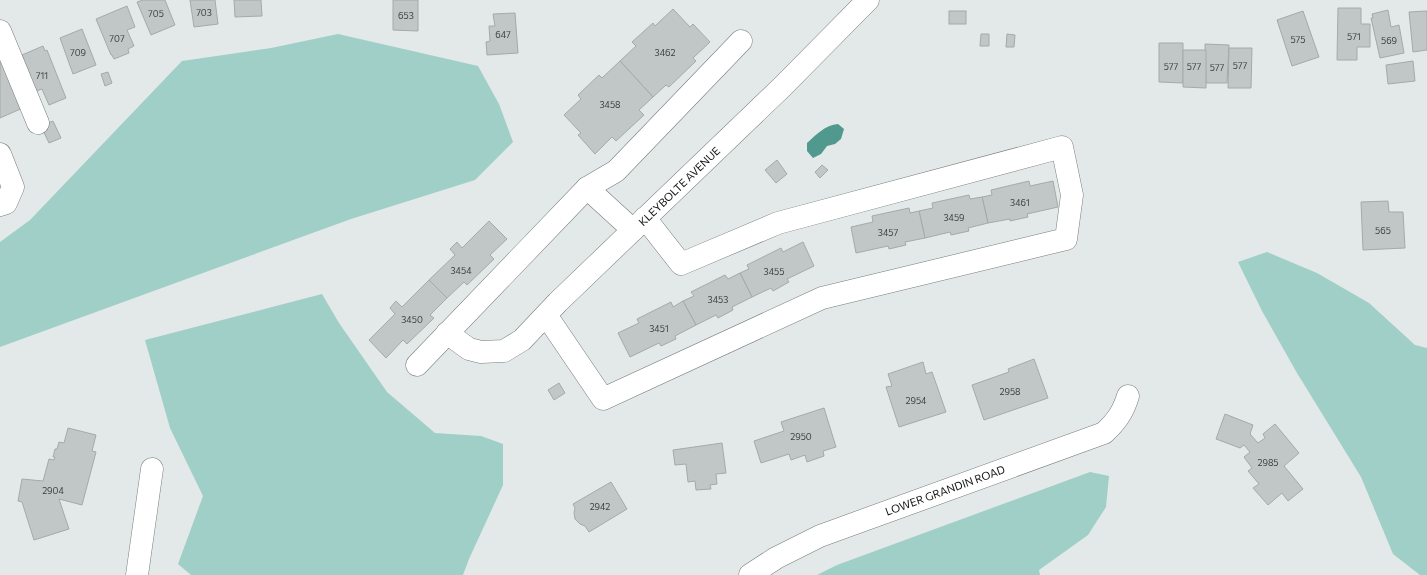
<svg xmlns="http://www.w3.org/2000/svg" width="1427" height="575" viewBox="0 0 1427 575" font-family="Commissioner,sans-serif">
<rect width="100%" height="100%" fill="#e3e9e8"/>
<g fill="#9fcfc7">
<path d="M338 34 478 66 499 104 513 142 475 180 351 219 0 347V242L30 220 182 61 271 48Z"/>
<path d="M1267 252 1317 273 1369 303 1415 345 1427 348V575H1420L1393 554 1361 477 1297 373 1262 311 1238 262Z"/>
<path d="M322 294 339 323 387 392 435 433 481 436 503 444V485L469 559 463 575H191L178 564 203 496 170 428 145 340Z"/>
<path d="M1090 472 1109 476 1106 507 1088 535 1039 570 1040 575H817L837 565Z"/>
</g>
<path fill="#51988e" d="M838 124 844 129 841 139 835 144 827 146 821 154 813 158 807 151V143C816 135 825 125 838 124Z"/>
<g fill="#c1c7c6" stroke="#a4aaa9">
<path d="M143 0H165L175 25 151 35 137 2Z"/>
<path d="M190 0H215L218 24 194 27Z"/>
<path d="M234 0H261L262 16 235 17Z"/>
<path d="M393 0H418V31L393 30Z"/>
<path d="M127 6 135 27 127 30 134 46 128 49 129 53 114 59 112 55H111L96 19Z"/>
<path d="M1338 8H1361V24H1370V47H1357V60H1337Z"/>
<path d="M673 9 690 27 693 24 710 42 693 58 696 61 669 87 666 85 653 97 620 61 636 46 632 42 653 23 655 26Z"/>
<path d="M1388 10 1391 27 1399 25 1404 53 1380 58 1371 18H1373L1372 14Z"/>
<rect x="949" y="11" width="17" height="13"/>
<path d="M1303 11 1319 57 1292 66 1277 20Z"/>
<path d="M1427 11V50L1413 52 1409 12Z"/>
<path d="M515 13 518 53 487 55 486 42 490 41 489 26H495L493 14Z"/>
<path d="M82 29 96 65 73 74 60 38Z"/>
<path d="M981 34H989V46H980Z"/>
<path d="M1007 34 1015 35 1014 47H1006Z"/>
<path d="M1159 43H1183V83L1159 82Z"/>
<path d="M1205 44 1229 45 1227 83H1206Z"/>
<path d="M43 46 45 51 47 50 66 98 49 105 42 89 34 92 21 61 24 59 22 55Z"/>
<path d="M1229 48H1252L1251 88H1228Z"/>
<path d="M1183 50H1206V88L1183 87Z"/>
<path d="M5 61 25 107 0 118V63Z"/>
<path d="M620 61 653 97 639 110 644 115 616 141 612 137 595 154 578 135 581 133 564 115 581 99 578 95 599 75 602 78Z"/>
<path d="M1413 61 1415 81 1388 84 1386 65Z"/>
<path d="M108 72 112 83 105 86 101 74Z"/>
<path d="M53 121 61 138 49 143 41 126Z"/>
<path d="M777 160 787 174 776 183 765 170Z"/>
<path d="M822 165 828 170 820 178 815 172Z"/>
<path d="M1029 181 1030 186 1053 181 1058 207 1027 214 1028 217 1010 221V219L988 223 982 197 992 195 991 190Z"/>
<path d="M969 195 970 199 982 197 988 223 968 228 969 231 951 235 950 232 925 238 919 211 933 208 932 203Z"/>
<path d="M1388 201 1389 212H1403L1405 248 1363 250 1361 202Z"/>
<path d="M909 208 910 213 919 211 925 238 905 242 906 245 889 249 888 246 856 253 851 227 873 222 872 216Z"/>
<path d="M489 221 507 239 490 255 494 259 467 285 464 282 447 298 429 280 455 255 450 249 457 242 462 248Z"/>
<path d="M803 242 814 266 787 279 789 282 773 291 771 288 752 297 740 273 749 269 747 265 781 248 783 252Z"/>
<path d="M740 273 752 297 732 307 733 310 718 318 716 315 696 325 683 301 694 296 691 292 725 275 728 279Z"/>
<path d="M429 280 447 298 430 315 434 318 433 319 407 344 403 340 386 358 369 340 395 314 390 308 396 301 402 307Z"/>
<path d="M683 301 696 325 675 336 676 339 661 346 659 343 630 357 618 333 639 323 637 319 671 302 673 307Z"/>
<path d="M1034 359 1048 398 984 420 972 385 1009 372 1008 369Z"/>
<path d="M923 362 926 374 932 372 946 412 899 427 886 387 892 386 888 374Z"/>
<path d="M559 383 565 393 554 400 548 390Z"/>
<path d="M824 408 836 447 823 451 824 456 807 462 805 455 791 460 789 454 761 463 754 441 784 431 781 422Z"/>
<path d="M1225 414 1253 425 1250 434 1258 443 1265 438 1263 434 1275 424 1299 453 1284 466 1303 489 1288 501 1282 493 1268 505 1253 488 1259 484 1248 471 1252 468 1244 457 1250 452 1244 445 1240 448 1216 439Z"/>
<path d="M68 428 96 435 92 451 96 452 82 505 59 499 69 529 34 540 22 502 18 501 22 479 43 481 49 459 54 460 55 457H53L55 449H57L59 442 64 443Z"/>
<path d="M722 443 726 473 716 474 717 484 710 485 711 489 696 490 695 481 688 482 686 464 675 465 673 450Z"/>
<path d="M611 482 627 509 589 532 585 526 580 524 575 519 574 513 575 508 573 504Z"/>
</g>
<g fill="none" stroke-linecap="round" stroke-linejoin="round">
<defs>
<g id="minor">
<path d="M0 31 38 123"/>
<path d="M0 154 13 187 6 203 0 205"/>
<path d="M587 188 616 171 741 41"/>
<path d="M546 315 603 399 822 298 1066 239 1072 195 1062 147 778 223 681 264 645 218"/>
<path d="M447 333 469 349 481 352 504 351 522 340 558 302 783 86 868 0"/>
<path d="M417 365 587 188 633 230"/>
<path d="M137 575 152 469"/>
<path d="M750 575 776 558 820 536 1104 433C1117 421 1123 412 1128 396"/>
</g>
</defs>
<use href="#minor" stroke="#777d7c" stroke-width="23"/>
<use href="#minor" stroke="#fff" stroke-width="22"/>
</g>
<g text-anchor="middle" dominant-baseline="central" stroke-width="4" stroke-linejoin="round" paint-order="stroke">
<g font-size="9" fill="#3e4240">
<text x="204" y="12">703</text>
<text x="156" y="13">705</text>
<text x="406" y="15">653</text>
<text x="503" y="34">647</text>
<text x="1354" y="36">571</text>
<text x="117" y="38">707</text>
<text x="1298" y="39">575</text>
<text x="1389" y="40">569</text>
<text x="78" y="52">709</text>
<text x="665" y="52">3462</text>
<text x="1240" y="65">577</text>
<text x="1171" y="66">577</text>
<text x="1194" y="66">577</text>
<text x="1217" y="67">577</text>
<text x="42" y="75">711</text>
<text x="610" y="104">3458</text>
<text x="1020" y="202">3461</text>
<text x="954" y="217">3459</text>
<text x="1383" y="230">565</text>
<text x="888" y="232">3457</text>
<text x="461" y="270">3454</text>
<text x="774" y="271">3455</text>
<text x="718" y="299">3453</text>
<text x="412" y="319">3450</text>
<text x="659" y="328">3451</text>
<text x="1010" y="391">2958</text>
<text x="916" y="400">2954</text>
<text x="801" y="436">2950</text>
<text x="1268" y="462">2985</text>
<text x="53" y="490">2904</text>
<text x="600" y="506">2942</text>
</g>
<g font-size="11" fill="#131514" stroke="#fff">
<text transform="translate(679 186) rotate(-44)">KLEYBOLTE AVENUE</text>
<text transform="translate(945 490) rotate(-20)">LOWER GRANDIN ROAD</text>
</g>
</g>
</svg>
